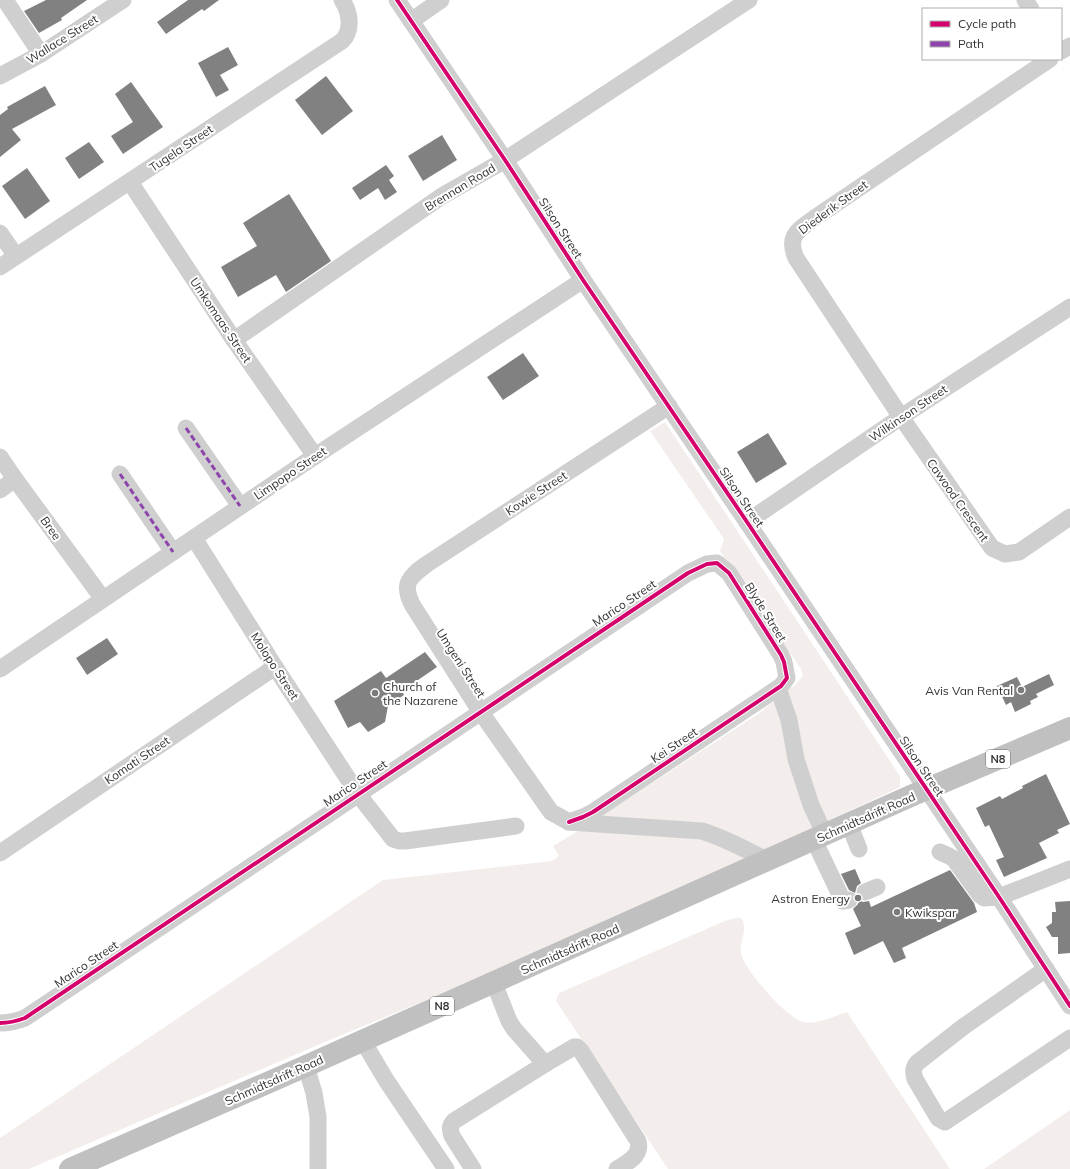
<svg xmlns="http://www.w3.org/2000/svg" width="1070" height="1169" viewBox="0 0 1070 1169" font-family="Mulish,sans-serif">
<rect width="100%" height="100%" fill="#fff"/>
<g fill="#f3eeec">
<path d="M665 422 900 776V787L779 844 501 969 325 1042 29 1169H0V1138L383 880 552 861 559 856 553 846 585 827 758 714 796 684 803 676 801 669 720 551 724 539 650 431Z"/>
<path d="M736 918H741C749 928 739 942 741 953 744 970 787 1018 803 1022 817 1025 834 1016 847 1012L950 1169H668L556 1001 559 993 725 921Z"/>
<path d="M1070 1110V1169H984Z"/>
</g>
<g fill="#818181">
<path d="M46 0H87L61 18 62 20 39 33 24 11Z"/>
<path d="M188 0H219L204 11 202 9 166 34 157 22Z"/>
<path d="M228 47 238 65 220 75 229 90 216 97 198 63Z"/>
<path d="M326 76 353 111 322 135 295 100Z"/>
<path d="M131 82 163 127 123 154 111 136 133 122 115 94Z"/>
<path d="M45 86 56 105 12 129 21 140 0 157V115L8 109 7 107Z"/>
<path d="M442 135 457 160 423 181 408 156Z"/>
<path d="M89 142 104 162 79 179 65 158Z"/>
<path d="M386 165 394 176 389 180 397 192 385 200 378 188 360 200 352 188Z"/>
<path d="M27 168 50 201 25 219 2 186Z"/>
<path d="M289 194 331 261 286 292 276 275 238 297 221 267 257 246 243 223Z"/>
<path d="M523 353 539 376 503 400 487 377Z"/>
<path d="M768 433 787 464 756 483 737 452Z"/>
<path d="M107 638 118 654 87 675 76 658Z"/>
<path d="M425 652 437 667 402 691 404 695 388 706 385 722 368 732 360 722 348 728 334 701 381 671 386 678Z"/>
<path d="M1049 674 1054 685 1036 694 1038 697 1030 701 1031 704 1015 712 1011 702 1006 705 997 686 1017 677 1022 687Z"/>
<path d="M1046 774 1070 824 1057 830 1059 833 1039 843 1047 858 1004 877 996 860 1004 857 989 825 985 827 976 808 1000 796 1002 799 1023 788 1022 786Z"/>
<path d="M855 869 861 883 857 886 855 893 849 890 841 874Z"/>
<path d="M950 870 974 903 977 912 902 948 906 958 894 963 883 941 854 955 845 933 861 926 853 909 858 904 859 900 863 902 869 901 871 907Z"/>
<path d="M1070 901V953L1058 954V937H1052L1046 927 1052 923V912H1056L1055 902Z"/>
</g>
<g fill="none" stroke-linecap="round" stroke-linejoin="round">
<g stroke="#cfcfcf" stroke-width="17">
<path d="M5 0 41 54"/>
<path d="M397 0 505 160 583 280 747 522 999 897 1070 1006"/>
<path d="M1025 0 1031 9"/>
<path d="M411 21 441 0"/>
<path d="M1061 51 1070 46"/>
<path d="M1050 59 816 217C799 230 786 235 796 258L901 417 992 548 1005 554 1019 552 1070 517"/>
<path d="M0 76 41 54 123 0"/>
<path d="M130 182 234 340 315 456"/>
<path d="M0 233 16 256"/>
<path d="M0 267 342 41C353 30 350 12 342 0"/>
<path d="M234 340 442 196 505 160 749 0"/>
<path d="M669 406 427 564C409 577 401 584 413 606L480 711 551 812 569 822 702 831C725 838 746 850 767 860"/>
<path d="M186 428 240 506"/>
<path d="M0 457 15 479 103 599"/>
<path d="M120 474 173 552"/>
<path d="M0 490 15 479"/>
<path d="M747 522 901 417 1070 307"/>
<path d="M194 538 275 667 358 794 393 839 399 841H405L516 826"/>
<path d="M0 669 315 456 583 280"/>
<path d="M778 688 789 720 796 759 811 805 825 835"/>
<path d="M849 824 859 849"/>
<path d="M814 840 843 901 849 900"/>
<path d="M940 852 949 856 954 859 980 895 984 898 999 897 1070 869"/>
<path d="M0 853 275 667"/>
<path d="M865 892 877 887"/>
<path d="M1046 969 963 1027 917 1063C913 1068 913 1072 915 1079L938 1118 945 1122 1070 1038"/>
<path d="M0 1023C9 1023 17 1021 25 1018L688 573 707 564 717 563 729 573 781 655 784 662 787 678 781 686 772 692 593 812 583 817 569 822"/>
<path d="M363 1041 386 1080 446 1169"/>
<path d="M545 1064 574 1047H577L581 1051 638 1141C642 1156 628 1162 617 1169"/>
<path d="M306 1066 314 1093 318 1117V1169"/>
<path d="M473 1169 452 1136C450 1130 449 1126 454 1121L545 1064 514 1029 509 1021 494 983"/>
</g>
<path stroke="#c0c0c0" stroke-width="22" d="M70 1169 306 1066 913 795 1070 728"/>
<g stroke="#8e44ad" stroke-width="3" stroke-dasharray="6 3" stroke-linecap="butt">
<path d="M186 428 240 506"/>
<path d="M120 474 173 552"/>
</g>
<defs>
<g id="cycleway">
<path d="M397 0 505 160 583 280 747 522 999 897 1070 1006"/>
<path d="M0 1023C9 1023 17 1021 25 1018L688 573 707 564 717 563 729 573 781 655 784 662 787 678 781 686 772 692 593 812 583 817 569 822"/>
</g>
</defs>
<use href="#cycleway" stroke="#fff" stroke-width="6"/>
<use href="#cycleway" stroke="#d6006c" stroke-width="4"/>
</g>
<g fill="#7a7a7a" stroke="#fff" stroke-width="1.5">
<circle cx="1021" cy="690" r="4"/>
<circle cx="375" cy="693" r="4"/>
<circle cx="858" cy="898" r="4"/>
<circle cx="897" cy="912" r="4"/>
</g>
<g text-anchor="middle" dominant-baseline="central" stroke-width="4" stroke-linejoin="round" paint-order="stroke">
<g fill="#fff" stroke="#707070" stroke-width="1">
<rect x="986" y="750" width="24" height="18" rx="3"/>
<rect x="430" y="997" width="24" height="18" rx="3"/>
</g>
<g font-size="11" font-weight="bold" fill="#333">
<text x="998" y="759">N8</text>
<text x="442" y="1006">N8</text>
</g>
<g font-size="12" fill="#333" stroke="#fff">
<text transform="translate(62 39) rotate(-32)">Wallace Street</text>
<text transform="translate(181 148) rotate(-34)">Tugela Street</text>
<text transform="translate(460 187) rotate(-31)">Brennan Road</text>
<text transform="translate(833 207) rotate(-36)">Diederik Street</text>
<text transform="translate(561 228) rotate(57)">Silson Street</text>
<text transform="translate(221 320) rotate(56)">Umkomaas Street</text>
<text transform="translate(908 413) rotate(-34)">Wilkinson Street</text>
<text transform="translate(290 473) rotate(-34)">Limpopo Street</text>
<text transform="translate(536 493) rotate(-33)">Kowie Street</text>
<text transform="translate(742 497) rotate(56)">Silson Street</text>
<text transform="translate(958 500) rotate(55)">Cawood Crescent</text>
<text transform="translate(51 528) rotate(54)">Bree</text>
<text transform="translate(624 603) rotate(-34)">Marico Street</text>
<text transform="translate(766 612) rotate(58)">Blyde Street</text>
<text transform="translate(461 663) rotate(57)">Umgeni Street</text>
<text transform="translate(275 666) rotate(57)">Molopo Street</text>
<text transform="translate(674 745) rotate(-34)">Kei Street</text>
<text transform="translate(137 760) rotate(-34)">Komati Street</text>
<text transform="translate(922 766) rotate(56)">Silson Street</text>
<text transform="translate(355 783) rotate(-34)">Marico Street</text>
<text transform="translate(866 817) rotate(-24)">Schmidtsdrift Road</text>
<text transform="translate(570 949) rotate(-24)">Schmidtsdrift Road</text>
<text transform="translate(86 964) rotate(-34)">Marico Street</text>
<text transform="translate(274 1080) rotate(-24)">Schmidtsdrift Road</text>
</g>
<g font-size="12" fill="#333" stroke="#fff" text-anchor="start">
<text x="383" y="686">Church of<tspan x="383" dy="14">the Nazarene</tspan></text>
<text x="1013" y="690" text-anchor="end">Avis Van Rental</text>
<text x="850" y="898" text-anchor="end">Astron Energy</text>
<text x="905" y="912">Kwikspar</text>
</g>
</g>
<rect x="922" y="8" width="140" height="52" fill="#ffffff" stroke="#adadad"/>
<rect x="930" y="21" width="20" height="6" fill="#d6006c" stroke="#adadad"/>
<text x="958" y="28" font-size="12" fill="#333333">Cycle path</text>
<rect x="930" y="41" width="20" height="6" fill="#8e44ad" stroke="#adadad"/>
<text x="958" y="48" font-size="12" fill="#333333">Path</text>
</svg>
